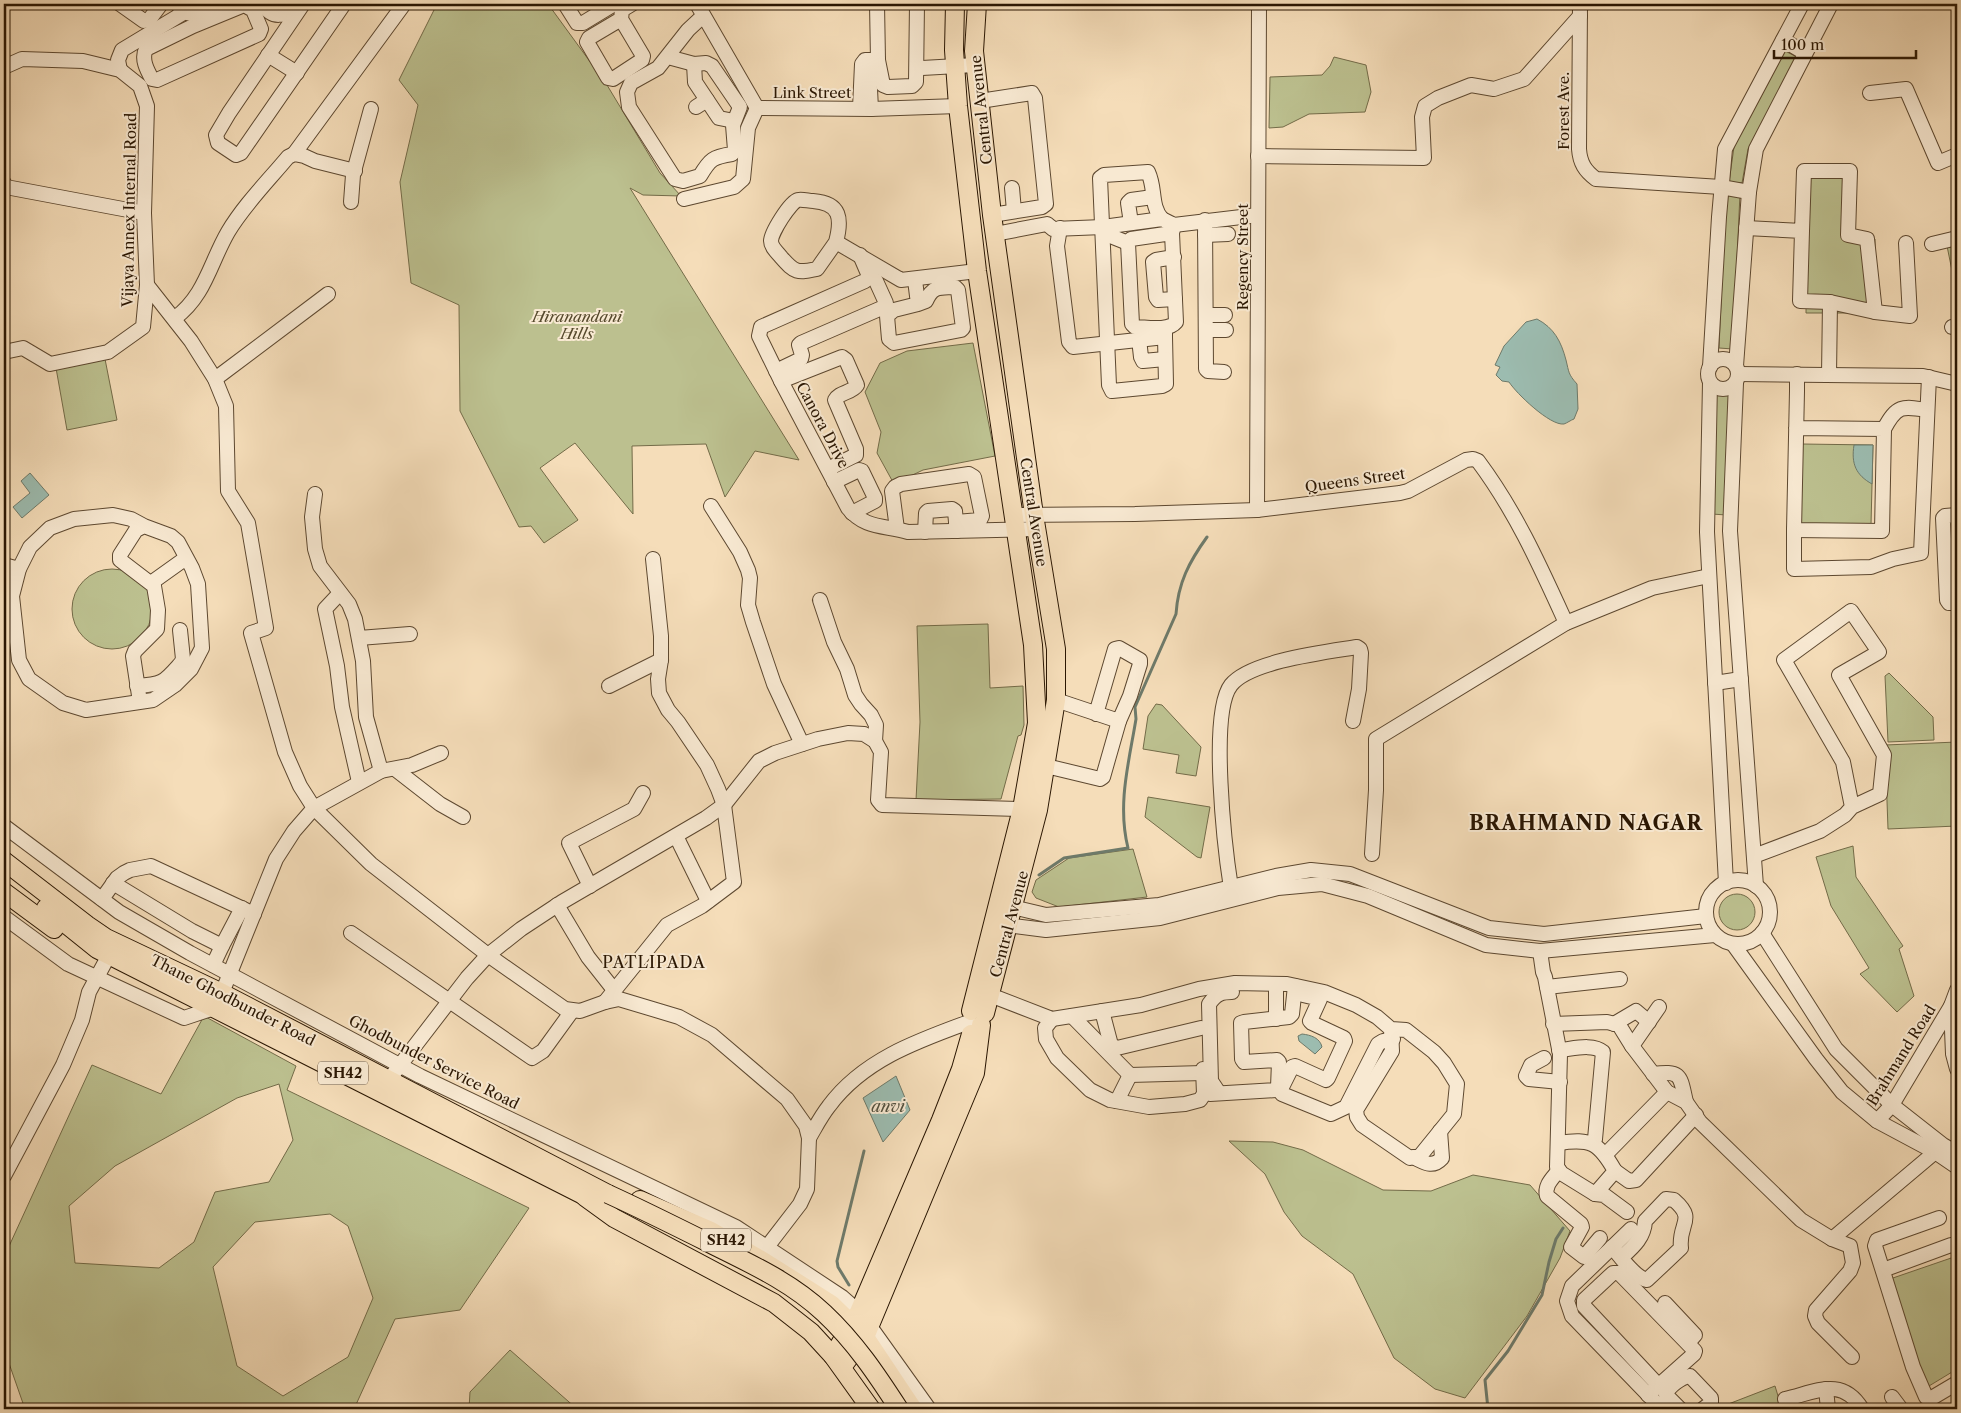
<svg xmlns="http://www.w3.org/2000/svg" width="1961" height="1413" viewBox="0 0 1961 1413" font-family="'Libre Caslon Text',serif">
<rect width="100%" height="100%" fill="#f5ddb9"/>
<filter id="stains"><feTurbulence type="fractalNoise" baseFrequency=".004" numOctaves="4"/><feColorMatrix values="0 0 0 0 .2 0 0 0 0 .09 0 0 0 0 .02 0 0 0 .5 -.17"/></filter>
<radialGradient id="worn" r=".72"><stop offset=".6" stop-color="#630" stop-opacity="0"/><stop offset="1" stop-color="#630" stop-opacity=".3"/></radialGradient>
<g fill="#bcc08f" stroke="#736b48" fill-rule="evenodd">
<path d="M437 4H548L607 85 660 173 681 196 643 195 630 188 799 460 755 451 725 497 706 444 632 446 633 514 575 443 540 468 578 520 544 543 531 526 519 527 460 411 459 305 411 283 400 182 418 105 399 80Z"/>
<path d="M1785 51 1797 57 1748 149 1742 183 1729 182 1734 147Z"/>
<path d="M1334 57 1366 65 1371 92 1365 112 1309 114 1283 127 1269 128 1270 77 1322 75 1330 66Z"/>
<path d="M1807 175H1853V239H1875V313H1806Z"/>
<path d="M1726 192 1740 193 1733 349 1719 348Z"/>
<path d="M1957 243V295L1947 246Z"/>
<path d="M973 343 995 456 923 470 894 484 877 453 881 432 865 392 880 363 907 351Z"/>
<path d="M105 359 117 420 67 430 56 368Z"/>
<path d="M1716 390H1730L1726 515 1712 514Z"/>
<path d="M1802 444 1873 445 1871 525 1801 524Z"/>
<circle cx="112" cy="609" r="40"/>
<path d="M988 624 990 688 1023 686 1024 725 1021 735 1018 736 1001 799 916 800 920 722 917 626Z"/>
<path d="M1889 673 1933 717 1934 740 1888 742 1885 676Z"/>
<path d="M1156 704 1162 705 1201 747 1196 776 1176 773 1179 755 1143 749 1148 716Z"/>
<path d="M1957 742V826L1888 829 1885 745Z"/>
<path d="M1148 797 1210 807 1201 858 1197 857 1145 817Z"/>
<path d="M1853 846 1856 877 1903 946 1899 949 1914 996 1897 1012 1860 974 1869 968 1831 906 1816 857Z"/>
<path d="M1133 849 1147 897 1059 907 1036 898 1032 892 1036 880 1069 858Z"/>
<circle cx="1737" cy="912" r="18"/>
<path d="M204 1016 296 1066 287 1090 529 1208 460 1310 395 1319 354 1409H25L4 1349 5 1255 92 1065 161 1094ZM279 1084 293 1140 269 1182 215 1192 194 1242 159 1268 75 1263 69 1206 115 1166 237 1098ZM330 1214 348 1226 373 1298 348 1357 283 1396 237 1366 213 1267 255 1222Z"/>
<path d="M1229 1141 1273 1142 1303 1150 1383 1190 1431 1191 1473 1175 1530 1185 1570 1231 1560 1258 1527 1316 1465 1398 1435 1389 1394 1358 1353 1274 1302 1236 1284 1212 1265 1174Z"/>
<path d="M1957 1256V1369L1929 1386 1922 1374 1890 1279Z"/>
<path d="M510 1350 577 1409H469L470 1392Z"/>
<path d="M1775 1386 1782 1409H1718V1408Z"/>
</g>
<g fill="#9cbcb0" stroke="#6e7a6a">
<path d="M1537 319C1554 328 1561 341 1566 360 1569 372 1568 374 1577 384L1578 409 1574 419C1571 420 1567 423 1564 424 1550 426 1516 393 1509 382L1502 381 1496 375 1500 367 1495 365 1504 346 1526 322Z"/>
<path d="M1854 445H1873L1872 484C1856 475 1851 464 1854 445Z"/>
<path d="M30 473 49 495 22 518 13 507 30 493 21 481Z"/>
<path d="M1302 1034C1311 1035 1320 1038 1322 1047L1315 1054 1299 1041 1298 1036Z"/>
<path d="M896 1076 910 1110 883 1142 863 1098Z"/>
</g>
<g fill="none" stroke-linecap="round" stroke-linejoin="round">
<g stroke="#6e7a6a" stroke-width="3">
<path d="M1039 875 1064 858 1128 848C1117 804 1129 762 1136 719L1135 707 1176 614C1178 583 1189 562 1207 537"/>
<path d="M849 1285 838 1267 837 1261 864 1151"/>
<path d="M1488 1409 1485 1380 1508 1351 1542 1295 1549 1262 1556 1239 1563 1228"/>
</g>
<defs>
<g id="minor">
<path d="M120 4 144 21 149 20 161 4"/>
<path d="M178 4C186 22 202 10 214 4"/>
<path d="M263 4C271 19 287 18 294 4"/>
<path d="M303 4 229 113 216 135 218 143 236 155 241 153 344 4"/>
<path d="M565 4 577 23H583L611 6"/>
<path d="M697 4 757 108 871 109 958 106"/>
<path d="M877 4 878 60 883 85 888 87 912 86 916 82 917 4"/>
<path d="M1580 4 1579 149C1580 163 1585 171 1596 179L1721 187 1749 192"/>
<path d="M244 5 253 10 261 29 259 34 157 80 152 79C147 70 141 59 146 49L193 26Z"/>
<path d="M621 19 589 38 587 42 608 78 613 79 642 60 643 56 621 19 622 10 632 4"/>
<path d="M1783 40 1805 53"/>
<path d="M268 55 297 73"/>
<path d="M668 57 694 64 706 63 712 66 740 107 733 125 735 150 732 154C713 157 710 159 700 176L683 181 675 179 629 107 627 92 631 83 658 68 688 30 703 16"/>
<path d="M694 64 695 82 719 118 734 121"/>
<path d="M4 67 22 59 83 61 120 70 140 86 147 106 144 213 147 285 143 327 108 352 50 364 23 348 4 352"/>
<path d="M922 68 975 65"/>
<path d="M869 69 871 109"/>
<path d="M120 70 118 60 122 50 185 12"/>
<path d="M1870 93 1906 89 1938 163 1957 155"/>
<path d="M980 101 1032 93 1035 98 1046 204 1042 207 992 215"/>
<path d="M696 107 707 100"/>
<path d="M860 108 862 64 865 60H878"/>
<path d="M294 154 404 4"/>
<path d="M1258 156 1424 158 1422 117 1425 106 1438 98 1471 85 1494 89 1524 79 1580 16"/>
<path d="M4 183 6 187 144 213"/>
<path d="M1012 188 1014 211"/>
<path d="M684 199 734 187 743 179 748 128 757 108"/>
<path d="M351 202 353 175 371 109"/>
<path d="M1162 219C1150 205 1156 189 1148 172L1104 175 1100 178 1109 385 1112 391 1162 386 1166 384 1165 337"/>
<path d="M1205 220 1206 369 1208 371 1224 372"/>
<path d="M1131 223 1128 203 1131 200 1153 197"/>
<path d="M1060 228 1057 246 1069 342 1073 347 1165 337V329"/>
<path d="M1746 228 1802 231 1800 301 1830 302 1875 312 1867 239 1848 235 1850 171H1804L1802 231"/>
<path d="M1103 233 1128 243"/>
<path d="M1172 233 1131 239 1128 243 1132 324 1135 327C1146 327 1168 332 1176 322L1172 233 1174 225"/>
<path d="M995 234 1047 224 1053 229 1103 227 1162 219 1174 225 1258 215"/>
<path d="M1205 235 1228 234"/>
<path d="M836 242 817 269C797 273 795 273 781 257 777 252 771 247 771 241 771 233 790 202 798 200 802 199 809 201 813 201 841 203 842 219 836 242L901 280 977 271"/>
<path d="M1932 244 1957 238"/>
<path d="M860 255 869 276 865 281 761 327 759 336 781 381 848 508C865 529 884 525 908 532L1036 529"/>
<path d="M1174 257 1156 260 1153 262 1156 297 1158 300 1175 299"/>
<path d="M915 280 918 304 894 310 887 316 889 339 894 343 961 330 963 328 958 290 955 287C940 288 933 285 926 301L918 304"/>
<path d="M147 285 191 341 215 379 226 406 228 491 248 523 266 628 251 633 285 752 300 786 314 808 371 864 488 955 565 1009 580 1011 605 1002 619 999 679 1017 712 1035 787 1099 806 1126 809 1138 807 1189 800 1204 767 1247"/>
<path d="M1875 312 1910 316 1906 243"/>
<path d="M1206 315H1225"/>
<path d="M175 318C205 296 210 263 228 232 244 205 268 181 288 157L294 154 304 156 315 161 355 171"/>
<path d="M1952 327 1957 328"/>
<path d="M1206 330H1226"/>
<path d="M1139 339 1141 357 1143 361 1165 359"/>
<circle cx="1723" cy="374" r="15"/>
<path d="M1736 366 1749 192 1756 149 1831 4"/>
<path d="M1710 367 1719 217 1725 149 1802 4"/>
<path d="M776 371 801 359 802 355 799 345 801 343 884 307 886 303 876 281 869 276"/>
<path d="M1739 374 1923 376 1957 384"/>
<path d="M1829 375 1830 302"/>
<path d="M215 379 328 294"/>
<path d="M781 381 842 357 846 360 857 385C852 393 839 392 835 400L856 449V455L828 469"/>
<path d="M1710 383 1707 532 1726 883"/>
<path d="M1736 383 1730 531 1756 886"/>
<path d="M1796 428 1884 429 1882 531 1794 530 1797 391V374"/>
<path d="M1884 429C1897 405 1902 406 1927 410"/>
<path d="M834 482 859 470 862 471 875 498V501L852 513"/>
<path d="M315 494 312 517 315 549 320 566 349 604 355 619 363 661 366 717 381 771"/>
<path d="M711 506 740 552 748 570 750 578 748 605 753 622 774 684 802 744"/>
<path d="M1257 510 1259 4"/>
<path d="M1013 515 1135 514 1257 510 1400 493 1408 491 1466 460 1473 459 1478 461C1516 512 1540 566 1566 623"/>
<path d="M1957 515 1945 516 1943 518 1947 600 1949 603H1957"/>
<path d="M897 529 892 491 895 487 901 484 969 474 974 477 982 516 980 520 956 522 957 531"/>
<path d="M1794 530V569L1871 567 1893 559 1921 553 1929 377"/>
<path d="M925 532 926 513 928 511 952 509 955 511 956 522"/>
<path d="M4 565 19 569"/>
<path d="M4 575 5 582"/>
<path d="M151 583 186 558"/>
<path d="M340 593 325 609 337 666 342 707 359 782"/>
<path d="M820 600 834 642 847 669 855 695 861 704 871 715 876 725 875 741"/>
<path d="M359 638 410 634"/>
<path d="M1715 683 1741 679"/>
<path d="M137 686C164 684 164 682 181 663L183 659 180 630"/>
<path d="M609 686 661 660"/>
<path d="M1056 700 1119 721 1130 696 1140 664V660L1119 648 1115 649 1096 714"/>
<path d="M140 702 133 656 135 651 157 629 158 610 154 586 120 560V555L136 530 144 526 171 536 178 542 192 568 198 584 202 648 191 669 175 685 153 700 86 710 63 703 29 679 19 660 12 596 19 569 30 547 50 528 74 519 113 515 131 519 144 526"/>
<path d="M1046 766 1100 779 1103 777 1119 721"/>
<path d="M395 769 440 804 463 817"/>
<path d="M4 826 119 912 190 953 420 1076 736 1227 842 1297 859 1312"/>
<path d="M676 836 708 901"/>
<path d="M1372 854 1376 790V739L1566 623 1652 588 1709 576"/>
<path d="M1754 856 1820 831 1845 815 1852 807 1880 794 1884 755 1839 675 1879 652 1851 611 1784 660 1843 762 1852 807"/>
<circle cx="1738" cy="912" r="32"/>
<path d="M113 883 192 931 222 946 213 965"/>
<path d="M590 886 569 843 634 809 643 793"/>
<path d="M1231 888C1225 850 1209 713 1231 685 1250 661 1326 652 1357 647L1360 649 1361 653 1359 689 1353 721"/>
<path d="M102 899 117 878 124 873 130 870 151 866 254 914"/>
<path d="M557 905 588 957 614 990"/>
<path d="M1004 905 1046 915 1159 905 1276 876 1311 870 1350 874 1489 928 1544 934 1706 916"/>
<path d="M4 917 68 964 184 1018 214 1008"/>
<path d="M998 924 1046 930 1160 918 1278 888 1322 884 1368 896 1486 945 1540 951 1715 935"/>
<path d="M351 933 532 1058 543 1051 572 1011"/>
<path d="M1762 933 1836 1049 1892 1105 1943 1145 1957 1153"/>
<path d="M1733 944 1816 1059 1842 1092 1877 1121 1935 1152 1957 1167"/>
<path d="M222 946 242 908"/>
<path d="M1540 951 1543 972 1545 977 1560 1054 1557 1167 1561 1173 1595 1194 1604 1195 1627 1212"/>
<path d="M1547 987 1620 979"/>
<path d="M1276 991V1019"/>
<path d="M222 993 276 859 294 831 314 808 381 771 412 765 441 753"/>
<path d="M990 995 1052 1019 1141 1005 1199 989 1235 983 1287 984 1324 992 1356 1005 1377 1017 1391 1029 1392 1051 1356 1110 1357 1117 1362 1125 1410 1158 1420 1156 1454 1114 1457 1084 1444 1063 1434 1052 1406 1030 1391 1029"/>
<path d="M1303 995 1320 999 1310 1021 1312 1023 1344 1038 1345 1041 1328 1078 1326 1080 1295 1066 1292 1067 1280 1091 1282 1094 1331 1114 1346 1107 1378 1044 1383 1041 1393 1039"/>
<path d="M605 1002 667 925 702 906 734 882 724 805 718 789 707 765 678 722 668 710 659 693 658 679 661 660V636L653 559"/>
<path d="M1951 1006 1953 1054 1957 1069"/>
<path d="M1102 1011 1111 1045 1117 1048 1201 1028"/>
<path d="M1072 1016 1130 1075 1203 1073"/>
<path d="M1052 1019 1045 1028 1046 1039 1057 1058 1090 1090 1110 1100 1149 1107 1185 1104 1200 1100 1204 1094 1203 1069"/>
<path d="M1553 1024 1607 1022 1619 1025 1632 1046 1667 1092 1686 1102 1700 1122 1801 1220 1832 1239 1850 1246 1853 1263 1850 1271 1816 1310 1815 1316 1818 1323 1852 1357"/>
<path d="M1614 1024 1636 1011 1649 1022"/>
<path d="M1632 1046 1659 1007"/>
<path d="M1559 1050C1572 1049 1593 1043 1603 1052L1595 1139 1593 1144"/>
<path d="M1544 1058 1531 1065 1526 1076 1529 1079 1560 1082"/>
<path d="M394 1073 467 978 488 955 521 929 562 902 706 818 724 805 759 761 775 753 818 739 848 733 864 734 875 741 881 752 878 800 882 805 1022 809"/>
<path d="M1653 1074C1682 1070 1680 1076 1686 1102"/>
<path d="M1219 1093 1211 1081 1209 1004C1216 994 1221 992 1232 992"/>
<path d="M1210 1094 1276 1090 1278 1087 1279 1062 1277 1060 1244 1062 1242 1059 1241 1023 1244 1022 1289 1017 1292 1014 1295 986"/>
<path d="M1117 1101 1130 1075"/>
<path d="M1877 1121 1892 1105 1951 1006 1957 990"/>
<path d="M809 1138C815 1128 821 1116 829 1106 863 1060 917 1041 969 1022"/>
<path d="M1559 1143C1591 1138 1599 1143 1615 1171L1595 1194"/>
<path d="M1605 1155 1667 1092"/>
<path d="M1413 1157C1424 1162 1432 1169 1442 1158L1440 1131"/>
<path d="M1559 1170C1553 1178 1544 1185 1547 1196L1581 1224 1582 1227 1571 1247 1584 1257 1600 1238"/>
<path d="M1615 1171 1629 1181 1636 1180 1696 1115"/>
<path d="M4 1176 63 1065 82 1020 89 992 109 955"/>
<path d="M1939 1218 1877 1240 1875 1246 1913 1367 1926 1397 1930 1399 1957 1383"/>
<path d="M1631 1229 1572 1286 1567 1301 1572 1316 1662 1409"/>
<path d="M1832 1239 1940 1148"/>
<path d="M1612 1247C1620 1256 1635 1278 1647 1280L1681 1248C1678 1223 1697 1220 1674 1200L1666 1199 1645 1221C1644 1238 1633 1247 1621 1258"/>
<path d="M1883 1270 1951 1245 1957 1246"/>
<path d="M1665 1303 1695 1335 1688 1343"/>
<path d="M869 1325 929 1409"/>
<path d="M1826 1389 1828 1409"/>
<path d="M1648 1395 1694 1354 1695 1351 1619 1273H1613L1584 1300V1306L1658 1385"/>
<path d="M1892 1397 1901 1409"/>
<path d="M1680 1409 1666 1395C1668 1386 1682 1377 1690 1376L1711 1398V1403L1703 1409"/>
<path d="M1788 1409 1785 1399C1816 1392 1842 1376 1862 1409"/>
</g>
<g id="major">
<path d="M955 4 954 50 958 106 977 271 1033 645 1037 723 1022 809 971 1011"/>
<path d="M977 4 974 51 992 215 1034 515 1056 649V700L1038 810 985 1013"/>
<path d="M4 861 87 925 106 938 222 993 608 1194"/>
<path d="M4 892 54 929"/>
<path d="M46 908 97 949 595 1201"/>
<path d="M585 1197 614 1218 774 1303 811 1332 833 1356 871 1409"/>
<path d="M640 1200 711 1231 763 1261 831 1304 865 1337 913 1409"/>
<path d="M833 1356 859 1312 941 1120 961 1069 971 1034"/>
<path d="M842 1367 865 1337 975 1073 981 1025"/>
</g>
</defs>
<use href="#minor" stroke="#5d4830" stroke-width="16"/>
<use href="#major" stroke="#2a1602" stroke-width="20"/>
<use href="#minor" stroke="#f8e9d2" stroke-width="14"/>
<use href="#major" stroke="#f5ddb9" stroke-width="18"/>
<defs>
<path id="major-bridge" d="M608 1194C643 1210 677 1227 711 1244 751 1264 791 1282 824 1313 855 1342 877 1375 899 1409"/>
</defs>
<use href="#major-bridge" stroke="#2a1602" stroke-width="20" stroke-linecap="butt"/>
<use href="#major-bridge" stroke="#f5ddb9" stroke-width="18"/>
</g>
<g text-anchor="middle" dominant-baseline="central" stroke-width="4" stroke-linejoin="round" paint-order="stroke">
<g fill="#f8e9d2" stroke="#685540" stroke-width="1">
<rect x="318" y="1061.5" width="50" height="23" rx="4"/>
<rect x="701" y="1228.5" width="50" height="23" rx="4"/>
</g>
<g font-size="14" font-weight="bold" fill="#2a1602">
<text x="343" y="1073">SH42</text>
<text x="726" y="1240">SH42</text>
</g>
<g font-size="15" fill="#2a1602" stroke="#f8e9d2">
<text x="812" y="92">Link Street</text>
<text transform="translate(981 110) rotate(-96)">Central Avenue</text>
<text transform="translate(1563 111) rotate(-90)">Forest Ave.</text>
<text transform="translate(129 210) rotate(-89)">Vijaya Annex Internal Road</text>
<text transform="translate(1242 257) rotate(-90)">Regency Street</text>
<text transform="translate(823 425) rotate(62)">Canora Drive</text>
<text transform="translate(1355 480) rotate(-8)">Queens Street</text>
<text transform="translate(1034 512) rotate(81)">Central Avenue</text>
<text transform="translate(1009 924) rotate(-75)">Central Avenue</text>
<text transform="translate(233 1000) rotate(27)">Thane Ghodbunder Road</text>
<text transform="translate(1901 1055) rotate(-58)">Brahmand Road</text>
<text transform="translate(434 1062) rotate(27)">Ghodbunder Service Road</text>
</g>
<g font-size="15" font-style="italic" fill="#56492c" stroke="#f8e9d2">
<text x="577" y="316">Hiranandani<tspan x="577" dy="17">Hills</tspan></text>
</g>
<g font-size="16" letter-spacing="1" fill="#2a1602" stroke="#f8e9d2">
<text x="654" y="962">PATLIPADA</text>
</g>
<g font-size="16" font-style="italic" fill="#52503f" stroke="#f8e9d2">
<text x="888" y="1106">anvi</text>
</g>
<g font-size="20" font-weight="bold" letter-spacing="1" fill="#2a1602" stroke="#f8e9d2">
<text x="1586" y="823">BRAHMAND NAGAR</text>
</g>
</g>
<rect width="1961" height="1413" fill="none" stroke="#f5ddb9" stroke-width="20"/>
<rect x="5" y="5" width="1951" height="1403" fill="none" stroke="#2a1602" stroke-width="2.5"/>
<rect x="10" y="10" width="1941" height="1393" fill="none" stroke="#2a1602"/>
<path d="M1774 50v8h142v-8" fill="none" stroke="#2a1602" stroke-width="2.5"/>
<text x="1781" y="50" font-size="15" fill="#2a1602" stroke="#f8e9d2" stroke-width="4" paint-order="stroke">100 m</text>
<rect width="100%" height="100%" filter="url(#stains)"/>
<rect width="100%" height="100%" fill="url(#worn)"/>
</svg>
